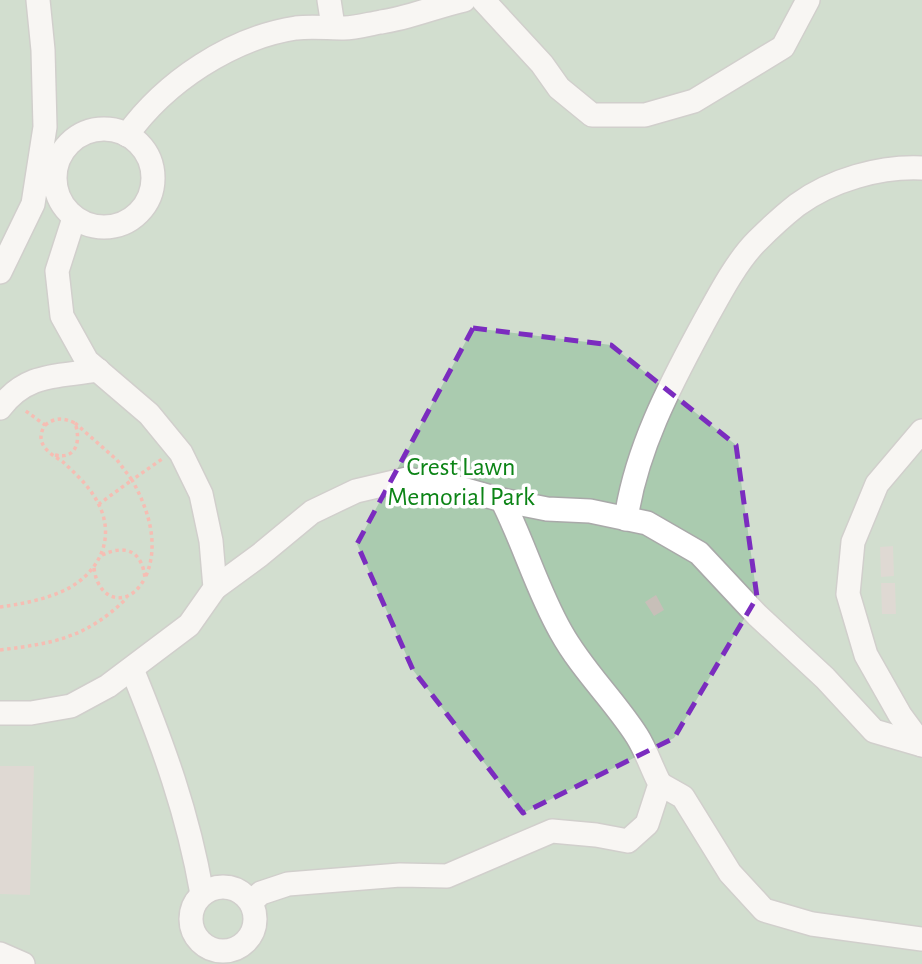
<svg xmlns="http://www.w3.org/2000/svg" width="922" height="964" viewBox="0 0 922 964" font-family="'Alegreya Sans',sans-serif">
<rect width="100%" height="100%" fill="#f2efe9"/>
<rect fill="#aacbaf" x="0" y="0" width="922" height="964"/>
<g fill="#c7bfb8">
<path d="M893 546 894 576 881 577 880 547Z"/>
<path d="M881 583H895L896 614H882Z"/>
<path d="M656 595 664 610 654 616 645 602Z"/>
<path d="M0 766H34L30 895 0 894Z"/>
</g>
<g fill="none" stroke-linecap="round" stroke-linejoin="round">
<defs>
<g id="minor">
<path d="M329 0 333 26"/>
<path d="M483 0 542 64 559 88 592 115H645L694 101 783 47 808 0"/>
<circle cx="104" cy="178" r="49"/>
<path d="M127 135C165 82 231 38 296 28 312 26 328 28 344 28 356 28 369 24 381 22 409 18 437 6 464 0"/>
<path d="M0 272 33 204 45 127 43 50 38 0"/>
<path d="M0 408C27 372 58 377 98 370"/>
<path d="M922 431 877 484 853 542 848 594 866 655 900 715 922 745"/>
<path d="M502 500 547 509 590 511 647 523 699 553 757 615 825 678 874 731 922 745"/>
<path d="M626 519C636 450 669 387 702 326 717 299 735 263 757 241 769 229 783 216 797 205 831 180 880 166 922 168"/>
<path d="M215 588 260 555 312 512 356 491 407 479 459 488 502 500C524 543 537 590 561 632 582 670 614 700 637 736 646 750 652 769 660 784L647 824 628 841 596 835 552 831 447 876 400 875 288 884 261 893 251 902"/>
<path d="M132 669C163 745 188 813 202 894"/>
<path d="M0 713H31L71 706 108 686 189 625 215 588 211 541 201 494 181 453 149 414 87 361 62 316 57 271 74 218"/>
<path d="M660 784 683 797 730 873 764 910 812 924 922 939"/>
<circle cx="223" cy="919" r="32"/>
<path d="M0 954 23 964"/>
</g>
</defs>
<use href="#minor" stroke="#a9a9a9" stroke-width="26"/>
<g stroke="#fa8072" stroke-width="3.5" stroke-dasharray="3.5 3.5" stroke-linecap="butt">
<path d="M75 423 117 460 132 480 99 504"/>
<path d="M45 425C56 417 63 418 75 423 81 440 77 460 55 455"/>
<path d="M102 555C126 544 142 551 145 578 160 546 149 510 132 480L162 459"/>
<path d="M94 568C98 602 129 609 145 578"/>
<path d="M0 607C21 604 43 600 63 591 98 575 117 539 98 503 90 487 76 474 63 462 57 458 50 454 46 449 39 441 40 433 45 425L23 409"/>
<path d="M0 650C55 643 86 638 127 598"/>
</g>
<use href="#minor" stroke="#fff" stroke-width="23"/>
</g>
<path d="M0 0H922V964H0ZM473 328 611 345 736 445 757 597 674 738 523 813 413 670 357 544Z" fill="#f2efe9" fill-opacity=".55" fill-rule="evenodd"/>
<path fill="none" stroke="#7b2cbf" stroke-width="5" stroke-dasharray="14 9" stroke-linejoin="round" d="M473 328 611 345 736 445 757 597 674 738 523 813 413 670 357 544Z"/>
<g text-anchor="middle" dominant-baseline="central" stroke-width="7" stroke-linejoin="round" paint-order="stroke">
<g font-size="26" fill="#0c8416" stroke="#fff">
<text x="461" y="467">Crest Lawn<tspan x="461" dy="30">Memorial Park</tspan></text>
</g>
</g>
</svg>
